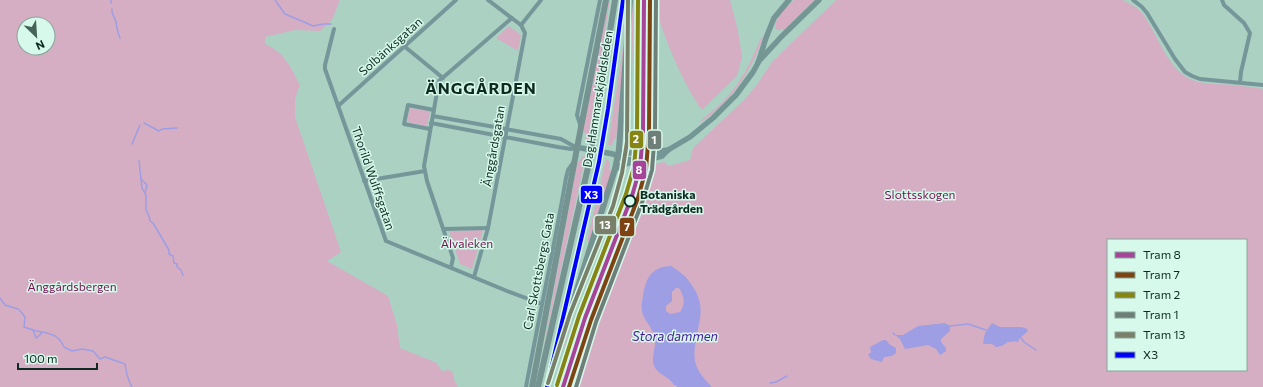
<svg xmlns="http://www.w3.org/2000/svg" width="1263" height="387" viewBox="0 0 1263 387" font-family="Commissioner,sans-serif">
<rect width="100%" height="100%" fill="#aad1c2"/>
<g fill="#d5aec4" fill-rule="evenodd">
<path d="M0 0H340L332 20 320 31 295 30 265 37V44C285 53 290 66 300 85L295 99V117L341 252 327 261 388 296 397 325 400 348 437 363V364L442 371 448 370 452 371 455 382 458 387H0ZM24 24H48V48H24Z"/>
<path d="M609 0H610L609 5 589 142 586 141 585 133 583 131Z"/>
<path d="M633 0H634L631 110 623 135Z"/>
<path d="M658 0H730L738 31 742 57 737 76 702 110C686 89 668 47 660 22 658 15 658 7 658 0Z"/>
<path d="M794 0H815L784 30H777L775 27C775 16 787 7 794 0Z"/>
<path d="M836 0H1123L1137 8 1143 14C1154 30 1161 49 1173 65 1190 87 1211 83 1235 85 1245 86 1254 88 1263 89V387H565L584 328 614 260 620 236 622 235 630 217 643 176 650 173V165L664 162 669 166 690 160 693 148 744 100 756 86 772 62ZM1108 240H1246V370H1108Z"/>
<path d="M626 9 624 51 616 139H614L612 145H608L623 47Z"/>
<path d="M509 26 521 35 518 51 496 38Z"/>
<path d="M761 38H763C753 66 739 89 718 109 712 114 705 120 698 124 706 115 716 109 724 100 742 82 751 61 761 38Z"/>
<path d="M410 108 430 111 427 126 408 122 407 119Z"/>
<path d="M586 155 543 350 577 164 583 156Z"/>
<path d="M606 159 608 160 610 163 609 170 612 171 589 241H587Z"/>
<path d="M616 211 620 213 580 313 556 387C573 328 593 270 615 212Z"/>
<path d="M602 225 600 241 574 313 565 345H564L598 233Z"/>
<path d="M483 230 472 269 460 264 449 231Z"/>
</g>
<g fill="#9d9ee4" fill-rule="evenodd">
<path d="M671 266C679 271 686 276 691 284 708 307 698 322 695 346 694 352 694 359 696 365 699 373 706 381 712 387H677L676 385H674C669 376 658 375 654 366 651 358 656 347 655 339 654 328 643 320 642 311 641 306 642 301 643 296 646 278 651 267 671 266ZM676 288H679C684 296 686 304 680 312L670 314 666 311V306L672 301V292Z"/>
<path d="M945 323 950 326V331L941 339V342L946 348V351L940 355 936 349 928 345 905 349 900 339 895 335H903L918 326Z"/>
<path d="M992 323 1000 327H1022L1027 329 1028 331 1019 339 1018 342 1014 341 1012 342H1008L1002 346 996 347 992 344H984L983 343 985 333Z"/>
<path d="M883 340H886L889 344 896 348V353L892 356 884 357 882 362 871 359 868 355 871 352 870 347Z"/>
</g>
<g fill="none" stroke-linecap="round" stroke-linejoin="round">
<g stroke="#9d9ee4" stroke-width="1.5">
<path d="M111 0V3"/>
<path d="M275 0 285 14 304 22 313 26 323 24H331"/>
<path d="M112 9C111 14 115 17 116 22 117 28 117 32 120 38"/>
<path d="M144 123 159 131 162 129 177 128"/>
<path d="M132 144 140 125"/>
<path d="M139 161 142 188 146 195V210L149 216 150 221 153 223 169 250V254L173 256 174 263 177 264V267L181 270 183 275"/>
<path d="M141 179 147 185 145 193"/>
<path d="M0 298 5 305 18 309 22 313 25 317 24 327 33 330 36 338 40 335 42 332C53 334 59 336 64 347L72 351 82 349 93 351 100 359 105 357 125 364C126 372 128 380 132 387"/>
<path d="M950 326 968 324 986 330"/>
<path d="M33 330 41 332"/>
<path d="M893 333 895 335"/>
<path d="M1021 338 1024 342 1036 350"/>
<path d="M770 383 776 382 787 376"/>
</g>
<g stroke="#769799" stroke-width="4">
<path d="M1133 0 1142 7 1147 13 1175 59 1185 72 1192 76 1200 79 1263 85"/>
<path d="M1222 0 1224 5 1244 23 1250 33 1241 72 1240 82"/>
<path d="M521 25 541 0"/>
<path d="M334 29 325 65V69L386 241 507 291 542 304"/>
<path d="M404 46 443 78"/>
<path d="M338 106 456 0"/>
<path d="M433 116 561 139 577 148"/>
<path d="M431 123 558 147 571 149 577 148"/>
<path d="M581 127 577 115 600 0"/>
<path d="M430 129 404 124 408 105 434 110"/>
<path d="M364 181 425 171"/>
<path d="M444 229 488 228"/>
<path d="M451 267 453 258 427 181 424 166 439 81 512 18"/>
<path d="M474 277 488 228 525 33 521 25 488 0"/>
<path d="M526 387C539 317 554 248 566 178L568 170 573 163"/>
</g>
<g stroke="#749695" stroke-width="5.5">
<path d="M758 62 782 36 819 0"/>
<path d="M615 155 621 158 636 161 651 159 662 156 668 150 690 137 713 118 736 95 753 72 758 63 766 38 774 18 789 0"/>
<path d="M618 156 621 153H647L668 150"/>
<path d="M615 169 622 165 632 162"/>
</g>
<g stroke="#759390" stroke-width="6">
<path d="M559 347 615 169 619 149 630 0"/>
<path d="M532 387 581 127 606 0"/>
<path d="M538 387 589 163 615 0"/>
<path d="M547 387 599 162 608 109 623 0"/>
</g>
<path stroke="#749695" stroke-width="5.5" d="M581 148 613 154"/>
<defs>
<path id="bus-1" d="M547 387 599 162 608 109 623 0"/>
</defs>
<use href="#bus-1" stroke="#d7f9eb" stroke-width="7"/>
<use href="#bus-1" stroke="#00f" stroke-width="4"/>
<defs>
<path id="tram-1" d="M563 387 585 318 632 196 640 168 643 132 644 0"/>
<path id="tram-2" d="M569 387 591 320 638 198 646 169 649 132 650 0"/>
<path id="tram-3" d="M557 385 579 316 626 194 634 167 637 132 638 0"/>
<path id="tram-4" d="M576 387 596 322 643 200 652 170 655 132 656 0"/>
<path id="tram-5" d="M548 383 570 314 613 206 622 173 627 142 628 0"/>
</defs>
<use href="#tram-1" stroke="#d7f9eb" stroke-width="7"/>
<use href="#tram-2" stroke="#d7f9eb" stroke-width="7"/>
<use href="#tram-3" stroke="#d7f9eb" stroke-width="7"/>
<use href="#tram-4" stroke="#d7f9eb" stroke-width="7"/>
<use href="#tram-5" stroke="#d7f9eb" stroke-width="7"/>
<use href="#tram-1" stroke="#a54499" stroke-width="4"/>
<use href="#tram-2" stroke="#7d4313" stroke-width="4"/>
<use href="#tram-3" stroke="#868412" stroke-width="4"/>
<use href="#tram-4" stroke="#6e7f7a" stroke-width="4"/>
<use href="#tram-5" stroke="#7a7f69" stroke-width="4"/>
</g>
<circle fill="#d7f9eb" stroke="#0e2a21" stroke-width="2" cx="630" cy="201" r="5.5"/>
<g text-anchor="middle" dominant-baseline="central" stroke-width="3" stroke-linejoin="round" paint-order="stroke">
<g font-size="12" fill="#0e2a21" stroke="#d7f9eb">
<text transform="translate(390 46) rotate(-42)">Solbänksgatan</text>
<text transform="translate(597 99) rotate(-81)">Dag Hammarskjöldsleden</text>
<text transform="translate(493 146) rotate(-80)">Änggårdsgatan</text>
<text transform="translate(374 178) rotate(71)">Thorild Wulffsgatan</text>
<text transform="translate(538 271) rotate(-79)">Carl Skottsbergs Gata</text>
</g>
<g font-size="12" font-weight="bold" fill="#0e2a21" stroke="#d7f9eb" text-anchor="start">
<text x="640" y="194">Botaniska<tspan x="640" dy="14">Trädgården</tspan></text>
</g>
<g font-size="12" fill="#75104f" stroke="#d7f9eb">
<text x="920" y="194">Slottsskogen</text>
<text x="467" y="243">Älvaleken</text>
<text x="72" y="286">Änggårdsbergen</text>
</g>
<g font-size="13" font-style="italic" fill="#46209b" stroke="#d7f9eb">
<text x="675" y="336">Stora dammen</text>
</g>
<g font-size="16" font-weight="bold" letter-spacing="1" fill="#0e2a21" stroke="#d7f9eb">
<text x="481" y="87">ÄNGGÅRDEN</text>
</g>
</g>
<g stroke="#d7f9eb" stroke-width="1.5">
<rect x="629" y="130" width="15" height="19" rx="4" fill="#868412"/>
<rect x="647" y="130" width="15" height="20" rx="4" fill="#6e7f7a"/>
<rect x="632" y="160" width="15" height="20" rx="4" fill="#a54499"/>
<rect x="580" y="185" width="23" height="19" rx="4" fill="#00f"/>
<rect x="594" y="215" width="23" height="20" rx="4" fill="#7a7f69"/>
<rect x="619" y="217" width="16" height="20" rx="4" fill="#7d4313"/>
</g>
<g font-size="11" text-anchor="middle" font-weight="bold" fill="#fff">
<text x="636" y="143">2</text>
<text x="654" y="144">1</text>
<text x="639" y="174">8</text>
<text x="591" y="199">X3</text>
<text x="605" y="229">13</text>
<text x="627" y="231">7</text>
</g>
<rect x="1107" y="239" width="140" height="132" fill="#d7f9eb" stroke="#87a69a"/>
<rect x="1115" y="252" width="20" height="6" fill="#a54499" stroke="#87a69a"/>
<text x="1143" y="259" font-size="12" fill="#0e2a21">Tram 8</text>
<rect x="1115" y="272" width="20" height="6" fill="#7d4313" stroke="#87a69a"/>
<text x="1143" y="279" font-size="12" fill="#0e2a21">Tram 7</text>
<rect x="1115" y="292" width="20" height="6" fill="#868412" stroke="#87a69a"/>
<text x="1143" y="299" font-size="12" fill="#0e2a21">Tram 2</text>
<rect x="1115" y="312" width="20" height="6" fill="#6e7f7a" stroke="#87a69a"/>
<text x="1143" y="319" font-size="12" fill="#0e2a21">Tram 1</text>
<rect x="1115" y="332" width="20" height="6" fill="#7a7f69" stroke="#87a69a"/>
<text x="1143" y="339" font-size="12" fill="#0e2a21">Tram 13</text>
<rect x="1115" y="352" width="20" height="6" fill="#0000ff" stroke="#87a69a"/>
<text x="1143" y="359" font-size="12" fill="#0e2a21">X3</text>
<g transform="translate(36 36) rotate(155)"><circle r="19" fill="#d7f9eb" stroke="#87a69a"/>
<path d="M0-3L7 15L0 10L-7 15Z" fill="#456459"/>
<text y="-6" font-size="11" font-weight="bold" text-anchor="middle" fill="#0e2a21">N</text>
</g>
<path d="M18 363v6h79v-6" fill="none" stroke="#0e2a21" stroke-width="2"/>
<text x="24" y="363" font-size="12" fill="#0e2a21" stroke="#d7f9eb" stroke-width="3" paint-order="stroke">100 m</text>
</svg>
